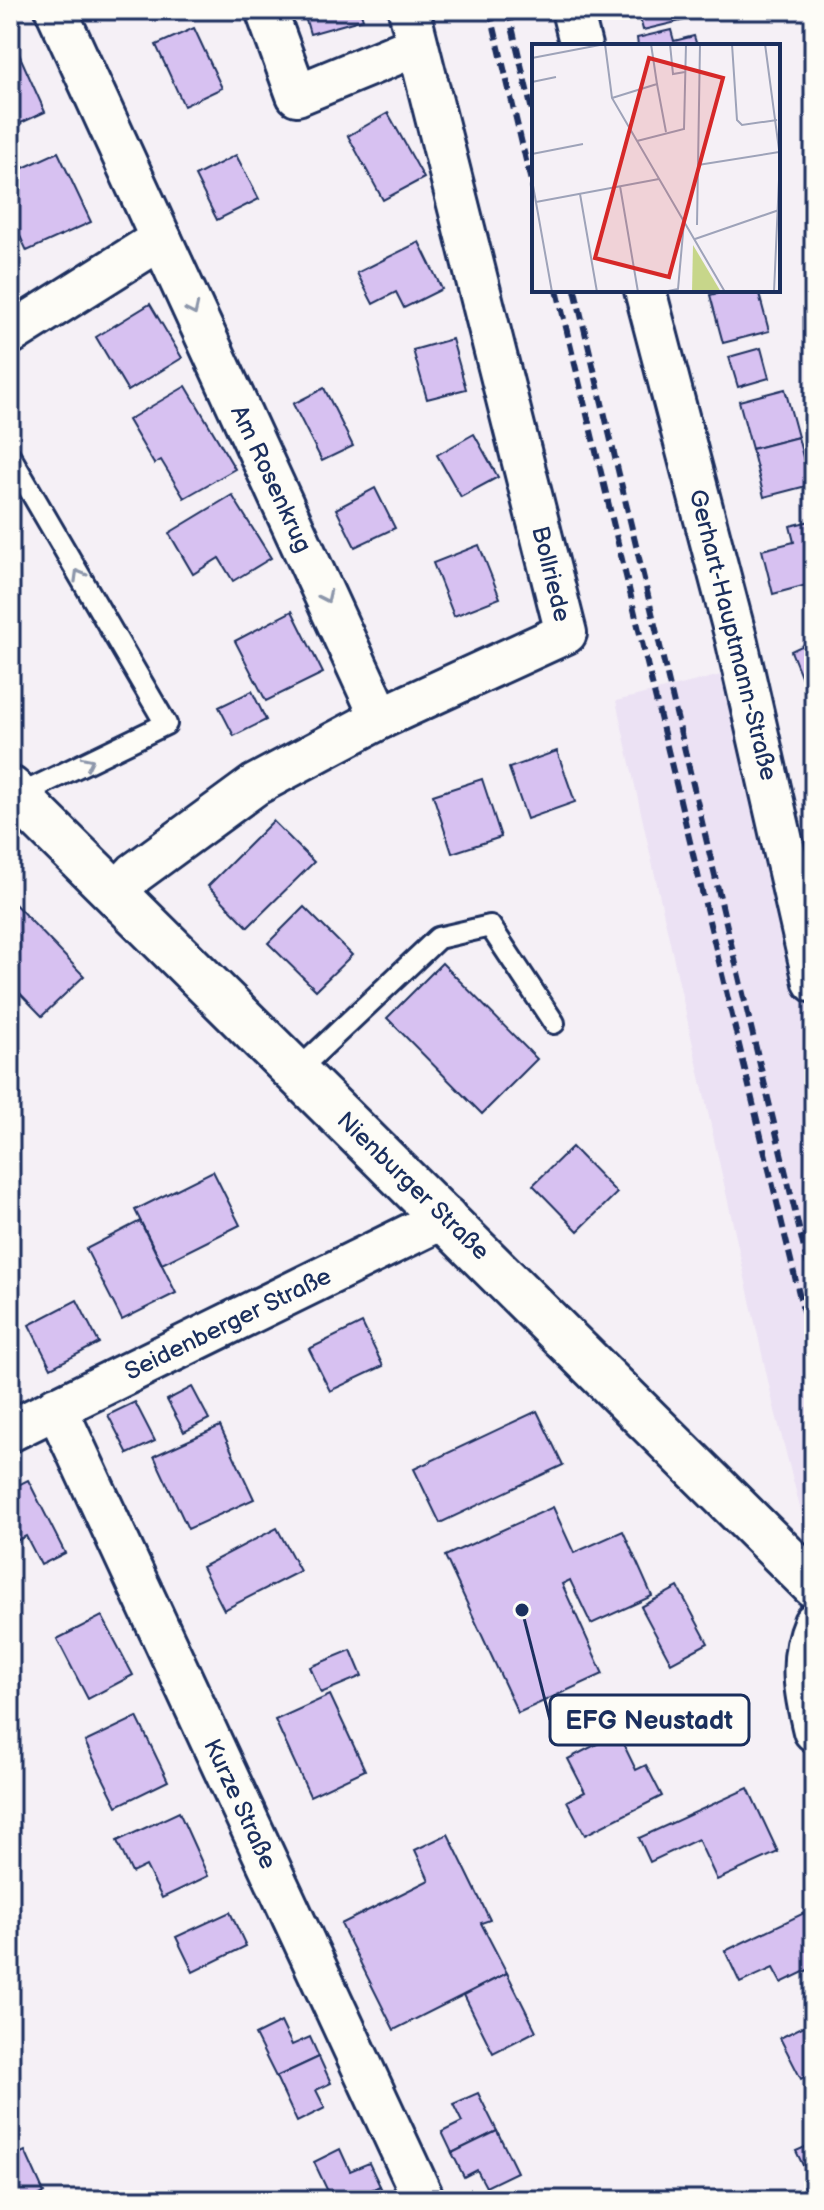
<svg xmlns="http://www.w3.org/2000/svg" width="824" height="2210" viewBox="0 0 824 2210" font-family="'Balsamiq Sans',sans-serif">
<rect width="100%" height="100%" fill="#f5f0f6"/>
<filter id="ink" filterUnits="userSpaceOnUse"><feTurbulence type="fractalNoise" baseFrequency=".0125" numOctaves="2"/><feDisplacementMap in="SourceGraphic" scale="16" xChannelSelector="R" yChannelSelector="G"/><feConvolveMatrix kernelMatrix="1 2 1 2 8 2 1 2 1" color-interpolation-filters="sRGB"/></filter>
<g filter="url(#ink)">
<path fill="#ece2f4" d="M733 672 814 1013V1561L773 1403 616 701Z"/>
<g fill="#d7c1f1" stroke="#1b2f5e" stroke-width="2">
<path d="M303 10H360L363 19 310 34Z"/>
<path d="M638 10H687L689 19 643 30Z"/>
<path d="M194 28 222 88 184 106 156 45Z"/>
<path d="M671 30 674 41 694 36 697 46H638L637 38Z"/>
<path d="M10 34 45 112 10 128Z"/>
<path d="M388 113 424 178 383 200 348 136Z"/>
<path d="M58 152 91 222 27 251 10 215V174Z"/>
<path d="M236 155 259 199 217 220 195 176Z"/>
<path d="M419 242 442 289 404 308 396 292 373 304 357 273Z"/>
<path d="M730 290H758L769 331 723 343 710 295Z"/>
<path d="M150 304 182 358 128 391 96 337Z"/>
<path d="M452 339 466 389 427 399 413 350Z"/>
<path d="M761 348 769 378 738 387 729 357Z"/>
<path d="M186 386 235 469 184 498 161 460 154 464 128 420Z"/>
<path d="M324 388 353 446 322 461 293 404Z"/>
<path d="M785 389 798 437 752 449 739 401Z"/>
<path d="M474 434 498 477 461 497 437 455Z"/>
<path d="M798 437 810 485 764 497 752 449Z"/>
<path d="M375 488 395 528 355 547 336 509Z"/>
<path d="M232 495 271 558 233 581 219 558 193 574 169 533Z"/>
<path d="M814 520V583L773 594 762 550 794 542 790 526Z"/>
<path d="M479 545 500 598 454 616 433 563Z"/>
<path d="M292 611 323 673 266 701 235 641Z"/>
<path d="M814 640V708L791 651Z"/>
<path d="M252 691 266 720 234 736 219 707Z"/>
<path d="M557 751 575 802 527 819 509 768Z"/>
<path d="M482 779 501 837 452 853 433 795Z"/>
<path d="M273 821 314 862 248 927 208 886Z"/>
<path d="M10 899 84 976 42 1016 10 983Z"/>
<path d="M304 907 352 955 316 990 268 943Z"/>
<path d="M442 963 537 1059 482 1114 387 1018Z"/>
<path d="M572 1147 617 1193 578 1231 533 1185Z"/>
<path d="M213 1171 240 1225 162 1264 135 1210Z"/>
<path d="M140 1221 176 1293 122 1320 86 1249Z"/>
<path d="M77 1300 99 1343 51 1368 29 1325Z"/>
<path d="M362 1323 383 1366 330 1391 309 1349Z"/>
<path d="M192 1387 209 1419 184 1432 167 1400Z"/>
<path d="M135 1402 155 1441 128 1454 108 1415Z"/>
<path d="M537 1411 563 1465 440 1523 414 1469Z"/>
<path d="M220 1426 254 1499 188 1529 154 1456Z"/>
<path d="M28 1480 65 1553 41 1565 26 1536 10 1544V1489Z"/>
<path d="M553 1507 574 1553 623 1531 652 1596 591 1624 570 1580 562 1584 603 1674 518 1713 445 1556Z"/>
<path d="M277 1528 300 1571 224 1610 202 1567Z"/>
<path d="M678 1587 708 1643 671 1663 641 1607Z"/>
<path d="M102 1616 133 1675 88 1699 57 1639Z"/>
<path d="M351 1650 362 1676 321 1693 310 1667Z"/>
<path d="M330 1695 365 1770 310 1796 275 1720Z"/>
<path d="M137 1717 168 1781 117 1806 85 1742Z"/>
<path d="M618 1733 636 1770 646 1765 662 1796 585 1835 567 1801 585 1792 568 1759Z"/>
<path d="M748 1788 778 1852 717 1880 698 1839 650 1862 639 1838Z"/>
<path d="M179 1812 208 1876 162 1898 146 1866 132 1873 117 1841Z"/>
<path d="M448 1834 490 1920 481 1923 507 1973 394 2030 341 1924 429 1880 415 1850Z"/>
<path d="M230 1912 246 1946 193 1972 176 1937Z"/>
<path d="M804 1913 814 1933V1967L781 1983 773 1968 740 1983 725 1951Z"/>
<path d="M507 1973 536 2031 493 2053 464 1995Z"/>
<path d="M814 2021V2072L801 2079 780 2038Z"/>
<path d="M281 2022 292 2045 310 2037 319 2057 276 2077 255 2035Z"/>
<path d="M10 2055 18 2071 10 2075Z"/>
<path d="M319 2057 331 2083 316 2090 325 2108 297 2122 276 2077Z"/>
<path d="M478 2093 497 2131 452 2153 442 2132 462 2122 453 2104Z"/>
<path d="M497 2131 517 2172 486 2187 477 2170 464 2177 452 2153Z"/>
<path d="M814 2143V2188L796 2151Z"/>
<path d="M340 2149 350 2171 369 2163 380 2186 351 2200H332L314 2162Z"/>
<path d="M25 2151 44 2193 30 2200H10V2158Z"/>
<path d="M380 2186 386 2200H351Z"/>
</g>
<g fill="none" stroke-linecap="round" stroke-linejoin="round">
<defs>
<g id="lane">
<path d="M10 456 166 724 17 796"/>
<path d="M296 1072 438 938 490 926 554 1023"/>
</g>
<g id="street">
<path d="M266 10 297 95 416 46"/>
<path d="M572 10 581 46"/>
<path d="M161 239 381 718"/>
<path d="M645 290 736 638 814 982"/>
<path d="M10 334 161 239 56 10"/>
<path d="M116 893 135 873 255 785 381 718 566 633 409 10"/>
<path d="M56 1407 424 2200"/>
<path d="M10 1431 446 1217"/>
<path d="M814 1623C798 1660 805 1694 814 1731"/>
</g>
<path id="primary" d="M10 789 814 1585"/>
</defs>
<use href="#lane" stroke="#1b2f5e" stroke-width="26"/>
<use href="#street" stroke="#1b2f5e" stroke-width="46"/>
<use href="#primary" stroke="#1b2f5e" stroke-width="50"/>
<use href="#lane" stroke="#fdfcf7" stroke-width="20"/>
<use href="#street" stroke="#fdfcf7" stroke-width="40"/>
<use href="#primary" stroke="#fdfcf7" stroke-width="44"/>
<g stroke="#1b2f5e" stroke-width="6" stroke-dasharray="12 6" stroke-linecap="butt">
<path d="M490 10 534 194"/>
<path d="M508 10 534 119"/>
<path d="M557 290 814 1356"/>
<path d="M575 290 814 1291"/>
</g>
</g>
<defs><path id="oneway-chevron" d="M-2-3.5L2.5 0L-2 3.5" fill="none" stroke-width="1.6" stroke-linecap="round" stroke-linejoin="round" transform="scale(2)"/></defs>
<g stroke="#8c96aa">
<use href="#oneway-chevron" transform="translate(193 310) rotate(65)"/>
<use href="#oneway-chevron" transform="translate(79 575) rotate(-120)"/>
<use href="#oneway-chevron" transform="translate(326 597) rotate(65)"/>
<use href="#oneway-chevron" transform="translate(88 762) rotate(-26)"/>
</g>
</g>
<g text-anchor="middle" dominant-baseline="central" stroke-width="7" stroke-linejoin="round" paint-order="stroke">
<g font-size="24" fill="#1b2f5e" stroke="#fdfcf7">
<text transform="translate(271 479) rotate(65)">Am Rosenkrug</text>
<text transform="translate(551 574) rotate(76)">Bollriede</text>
<text transform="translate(733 635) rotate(76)">Gerhart-Hauptmann-Straße</text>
<text transform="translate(413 1186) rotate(44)">Nienburger Straße</text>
<text transform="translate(228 1324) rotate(-26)">Seidenberger Straße</text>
<text transform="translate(240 1804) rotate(65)">Kurze Straße</text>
</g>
</g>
<g transform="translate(532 44)">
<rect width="248" height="248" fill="#f5f0f6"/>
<path d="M161 201 189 248H160Z" fill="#c7d68a"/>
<path fill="none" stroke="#9ea3b9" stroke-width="2" d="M73 0 80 54 193 248M138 0 141 30 153 28M200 0 205 76 210 81 245 76M233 0 248 113 242 248M0 14 73 0M0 38 24 33M125 40 134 88M80 54 125 40 119 0M105 97 152 85 154 0M0 110 51 100M166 121 247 108M0 136 20 248M88 142 106 248M48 150 65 248M4 158 127 135M165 181 168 0M163 195 247 166M131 248 146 245 152 178"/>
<path fill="#d62828" fill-opacity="0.15" stroke="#d62828" stroke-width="4" d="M117 14 191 34 137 233 63 214Z"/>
<rect width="248" height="248" fill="none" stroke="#1b2f5e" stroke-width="4"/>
</g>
<path fill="none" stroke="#1b2f5e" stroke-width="3" d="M522 1610L550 1720"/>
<circle fill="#1b2f5e" stroke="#fdfcf7" stroke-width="3" cx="522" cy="1610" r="8"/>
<rect fill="#fdfcf7" stroke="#1b2f5e" stroke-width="3" x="550" y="1695" width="199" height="50" rx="8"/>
<g font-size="26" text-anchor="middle" font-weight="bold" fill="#1b2f5e">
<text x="649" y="1729">EFG Neustadt</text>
</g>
<rect width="824" height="2210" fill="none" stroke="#fdfcf7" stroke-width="40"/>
<rect x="20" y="20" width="784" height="2170" fill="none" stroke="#1b2f5e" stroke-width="3" filter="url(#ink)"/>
</svg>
